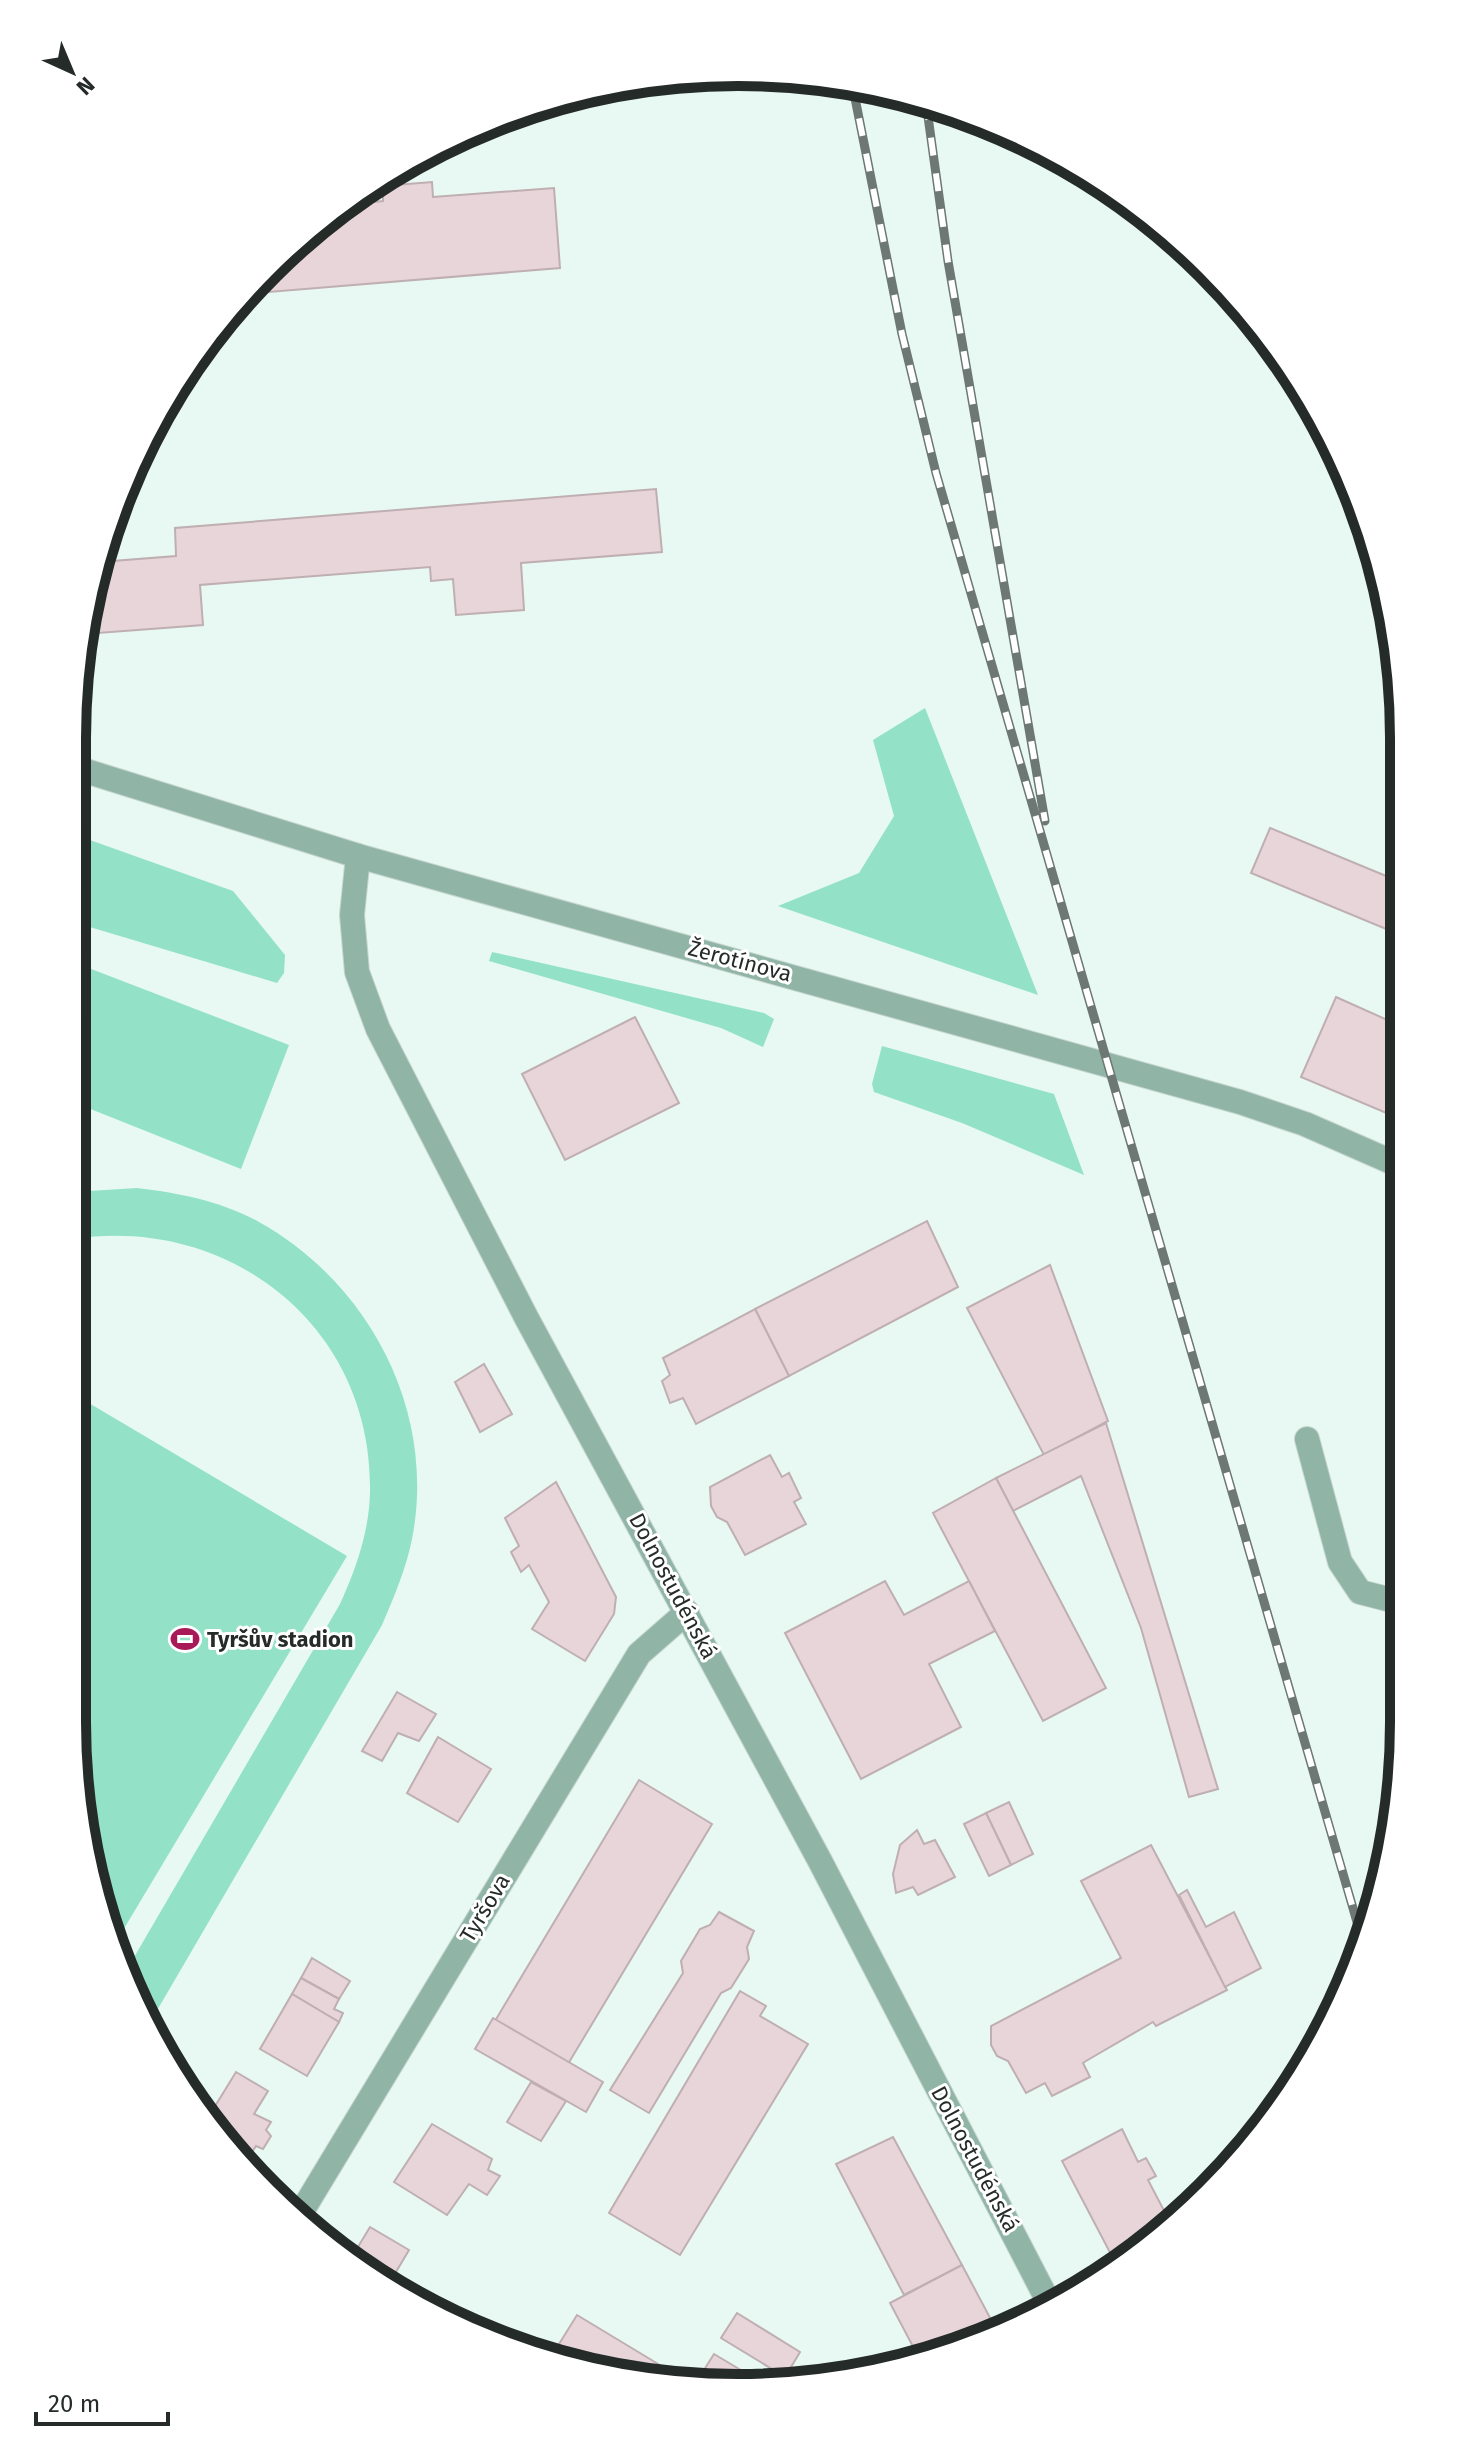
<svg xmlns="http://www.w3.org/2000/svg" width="1476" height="2460" viewBox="0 0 1476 2460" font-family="'Fira Sans',sans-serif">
<rect width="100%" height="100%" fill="#e7f9f2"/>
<g fill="#93e2c7">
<path d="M925 708 1038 995 778 906 859 873 894 816 873 740Z"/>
<path d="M73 834 233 891 285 955 284 973 277 983 73 922Z"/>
<path d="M492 952 764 1013 774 1019 763 1047 721 1028 489 961Z"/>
<path d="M73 962 289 1045 241 1169 73 1102Z"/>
<path d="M882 1046 1054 1094 1084 1175 962 1123 874 1092 872 1084Z"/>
<path d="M137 1188C179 1193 221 1201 259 1222 370 1284 437 1412 412 1539 406 1569 394 1597 382 1625L152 2019 126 1971 340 1604C356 1569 369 1532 370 1493 374 1328 231 1215 73 1239V1192Z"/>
<path d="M72 1393 347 1556 113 1947 107 1936 72 1722Z"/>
</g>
<g fill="#e7d5da" stroke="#bfaeb2" stroke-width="2">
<path d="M432 182 433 197 554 188 560 268 269 292 268 267 343 205 383 201V186Z"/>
<path d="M656 489 662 552 521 563 524 610 456 615 453 579 431 581 430 567 200 585 203 625 85 634 100 562 176 556 175 528Z"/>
<path d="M1270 828 1403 883V936L1251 873Z"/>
<path d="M1336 997 1403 1027V1120L1301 1077Z"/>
<path d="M635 1017 679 1103 565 1160 522 1074Z"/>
<path d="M927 1221 958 1287 789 1376 755 1309Z"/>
<path d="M1050 1265 1108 1421 1044 1455 967 1308Z"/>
<path d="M755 1309 789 1376 696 1424 683 1398 670 1403 662 1381 670 1375 663 1358Z"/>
<path d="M484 1364 512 1414 480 1432 455 1382Z"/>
<path d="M1106 1423 1218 1789 1189 1797 1141 1628 1081 1476 1013 1511 996 1478Z"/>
<path d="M770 1455 782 1477 789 1473 801 1498 794 1502 806 1524 745 1555 727 1522 717 1517 711 1506 710 1487Z"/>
<path d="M996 1478 1106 1688 1043 1721 933 1513Z"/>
<path d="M556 1482 616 1597 614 1614 585 1661 532 1629 549 1602 529 1565 521 1572 511 1552 519 1546 505 1518Z"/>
<path d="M885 1581 904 1615 969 1581 995 1631 929 1664 961 1727 861 1779 785 1633Z"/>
<path d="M397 1692 436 1714 419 1741 398 1733 382 1761 362 1751Z"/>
<path d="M438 1737 491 1769 458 1822 407 1793Z"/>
<path d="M639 1780 712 1824 568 2064 495 2021Z"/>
<path d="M1009 1802 1033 1854 1011 1865 986 1813Z"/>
<path d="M986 1813 1011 1865 989 1876 964 1824Z"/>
<path d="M917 1830 924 1844 935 1840 955 1877 918 1895 913 1887 896 1893 893 1874 900 1845Z"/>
<path d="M1151 1845 1227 1990 1156 2026 1153 2022 1086 2061 1083 2063 1090 2077 1052 2096 1045 2083 1026 2093 1008 2061 997 2056 991 2045V2026L1121 1958 1081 1881Z"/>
<path d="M1187 1890 1206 1927 1234 1912 1261 1968 1225 1987 1179 1895Z"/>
<path d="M719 1912 754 1931 747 1947 749 1959 731 1988 721 1993 649 2113 610 2090 683 1973 681 1961 700 1929 710 1925Z"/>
<path d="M312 1958 350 1981 339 1999 301 1978Z"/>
<path d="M301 1978 339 1999 334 2009 343 2013 339 2022 292 1994Z"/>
<path d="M740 1991 766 2006 760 2016 808 2044 680 2255 609 2213Z"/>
<path d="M292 1994 339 2022 307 2076 260 2049Z"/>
<path d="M493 2018 603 2082 586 2112 475 2049Z"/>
<path d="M236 2072 268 2091 254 2114 271 2122 266 2130 271 2136 263 2149 256 2146 245 2163 206 2121Z"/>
<path d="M531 2082 566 2101 541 2141 507 2122Z"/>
<path d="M432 2124 492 2159 488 2170 500 2176 487 2195 469 2184 447 2215 394 2182Z"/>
<path d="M1122 2129 1138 2162 1146 2158 1156 2176 1148 2180 1170 2222 1144 2250 1116 2264 1062 2161Z"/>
<path d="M893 2137 962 2265 904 2295 836 2164Z"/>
<path d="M370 2227 409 2250 393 2277 416 2291 414 2294 350 2260Z"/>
<path d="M962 2265 996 2329 952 2353 919 2358 890 2303Z"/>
<path d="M737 2313 800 2352 785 2377 721 2338Z"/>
<path d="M577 2315 683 2379 551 2357Z"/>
<path d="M714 2354 764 2384 738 2388 697 2381Z"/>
</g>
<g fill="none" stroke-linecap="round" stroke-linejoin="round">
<defs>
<g id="minor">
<path d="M73 767 358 856 1240 1102 1305 1124 1403 1167"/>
<path d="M358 856 352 915 357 972 378 1029 526 1317 820 1861 1048 2301"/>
<path d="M1307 1439 1340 1562 1360 1592 1403 1603"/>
<path d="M299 2216 639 1654 687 1612"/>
</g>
</defs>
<use href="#minor" stroke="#c4d4ce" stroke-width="26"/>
<use href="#minor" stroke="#90b4a6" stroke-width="24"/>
<defs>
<g id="rail">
<path d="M852 83 902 334 936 473 1364 1946"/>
<path d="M926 102 948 261 1045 821"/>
</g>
</defs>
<use href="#rail" stroke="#6d7773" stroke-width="9"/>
<use href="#rail" stroke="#fff" stroke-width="6" stroke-dasharray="18" stroke-linecap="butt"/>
</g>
<defs>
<symbol id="stadium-bare" viewBox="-9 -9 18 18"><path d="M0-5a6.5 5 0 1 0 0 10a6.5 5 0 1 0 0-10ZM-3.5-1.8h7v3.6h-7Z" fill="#a81958" stroke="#fff" stroke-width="2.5" paint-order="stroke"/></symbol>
</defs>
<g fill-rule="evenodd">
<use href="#stadium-bare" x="165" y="1619" width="40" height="40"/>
</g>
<g text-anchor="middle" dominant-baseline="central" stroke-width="6" stroke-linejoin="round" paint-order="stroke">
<g font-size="22" fill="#252b29" stroke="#fff">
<text transform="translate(740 961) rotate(15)">Žerotínova</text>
<text transform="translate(673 1586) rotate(62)">Dolnostudénská</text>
<text transform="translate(485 1908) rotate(-59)">Tyršova</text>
<text transform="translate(975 2159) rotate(62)">Dolnostudénská</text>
</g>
<g font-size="22" font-weight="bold" fill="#252b29" stroke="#fff" text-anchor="start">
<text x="207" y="1639">Tyršův stadion</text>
</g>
</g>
<path d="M0 0H1476V2460H0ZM738 86H738A652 652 0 0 1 1390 738V1722A652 652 0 0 1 738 2374H738A652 652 0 0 1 86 1722V738A652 652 0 0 1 738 86Z" fill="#fff" fill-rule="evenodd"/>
<path fill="none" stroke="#252b29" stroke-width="10" d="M738 86H738A652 652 0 0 1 1390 738V1722A652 652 0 0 1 738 2374H738A652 652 0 0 1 86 1722V738A652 652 0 0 1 738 86Z"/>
<g transform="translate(72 72) rotate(136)" stroke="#ffffff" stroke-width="6" paint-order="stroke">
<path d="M0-6L14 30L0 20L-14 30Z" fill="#252b29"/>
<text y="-12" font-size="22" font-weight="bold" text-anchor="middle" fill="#252b29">N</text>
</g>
<path d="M36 2412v12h132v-12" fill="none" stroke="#252b29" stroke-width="4"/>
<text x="48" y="2412" font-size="24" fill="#252b29" stroke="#ffffff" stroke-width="6" paint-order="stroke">20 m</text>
</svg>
